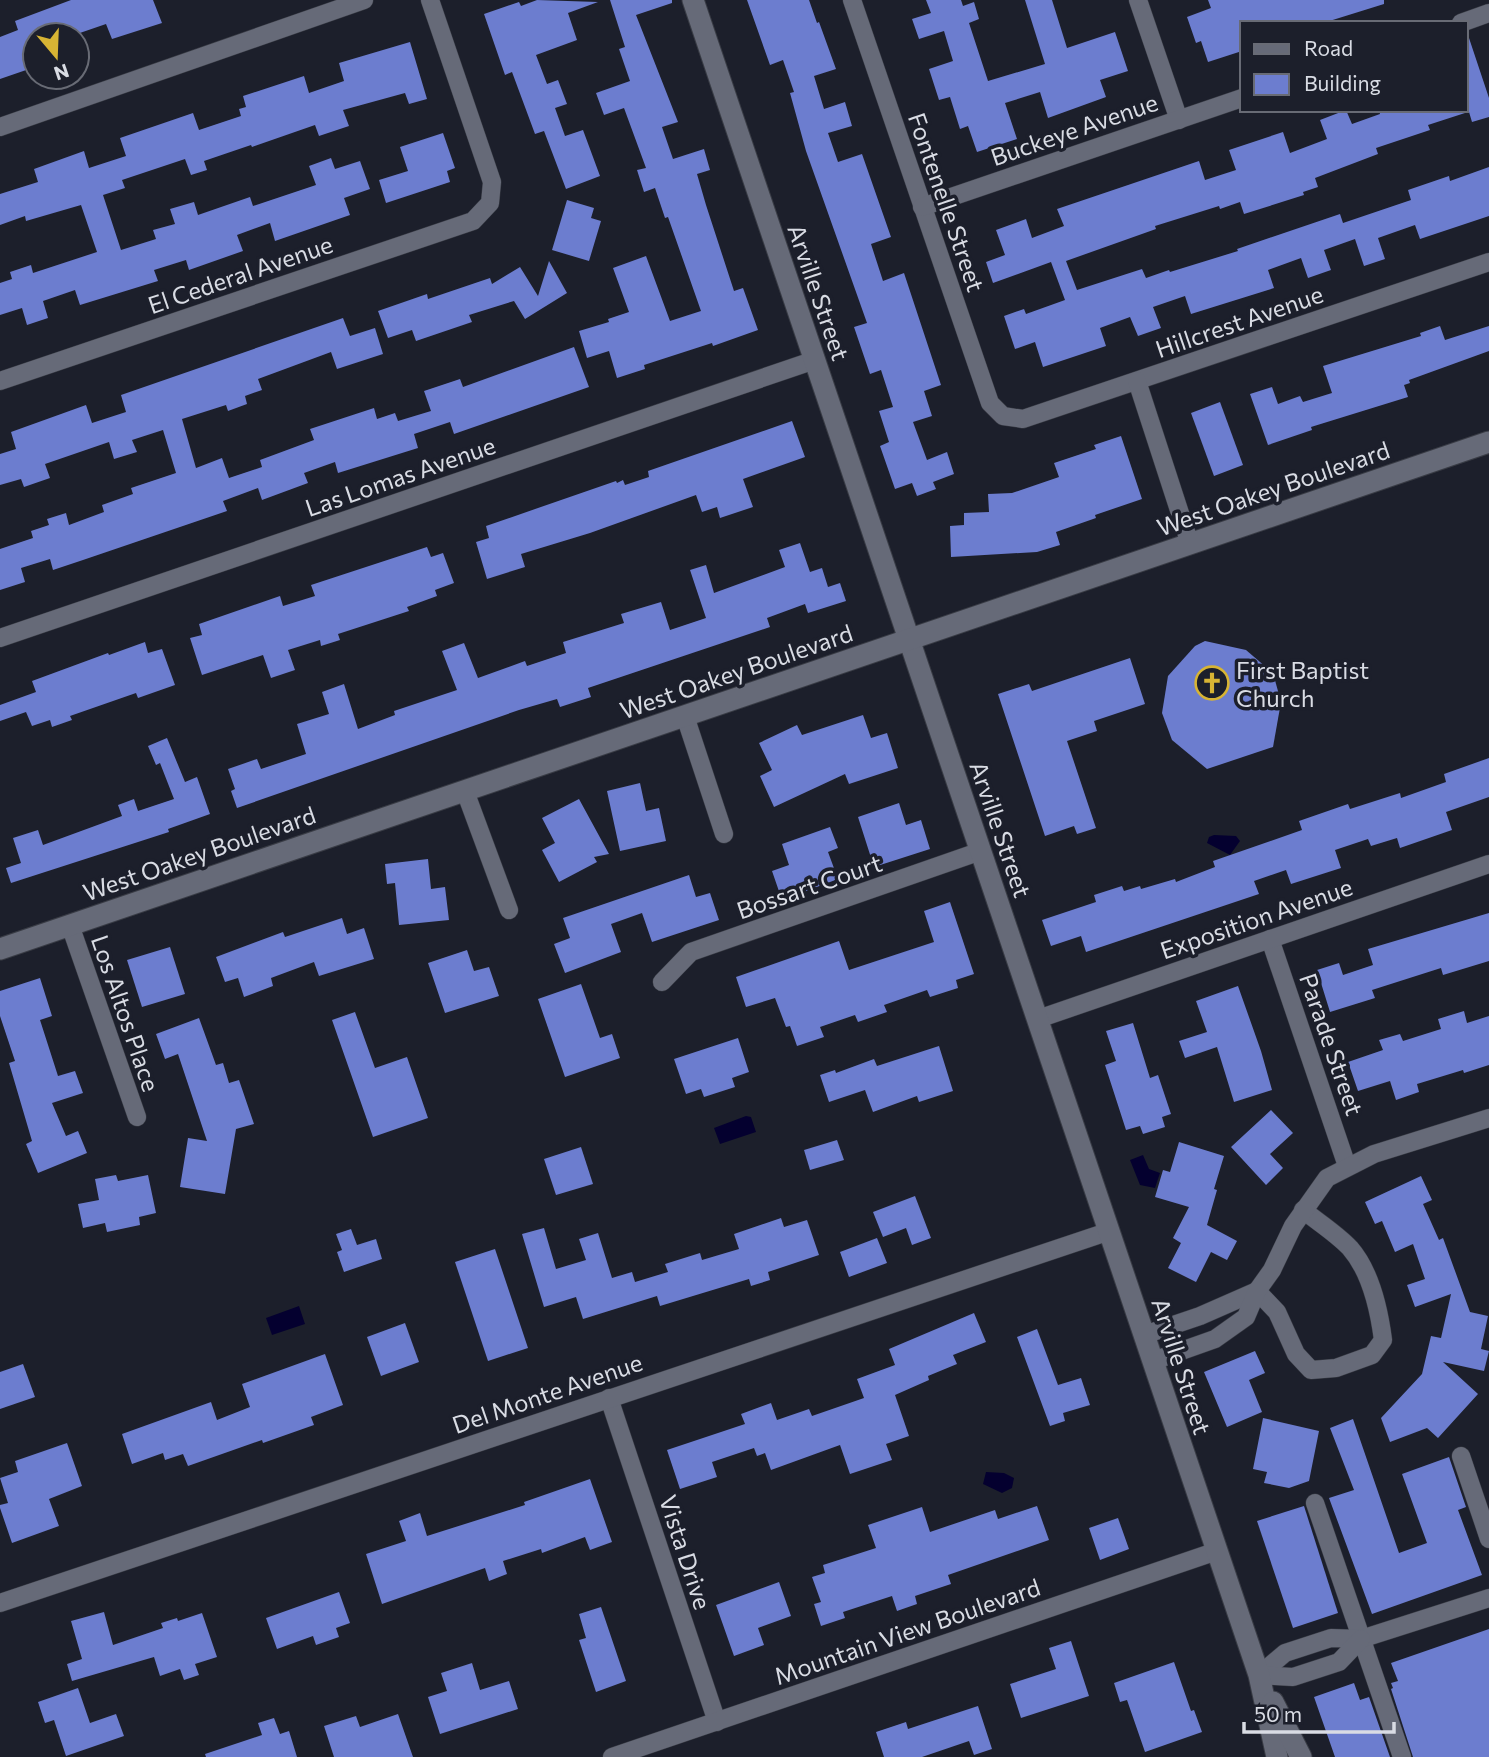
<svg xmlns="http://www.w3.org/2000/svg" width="1489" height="1757" viewBox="0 0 1489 1757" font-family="Commissioner,sans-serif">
<rect width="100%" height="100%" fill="#1c1f2b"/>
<g fill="#04002f">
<path d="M1214 835 1236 836 1240 841 1230 855 1207 843 1209 837Z"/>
<path d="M746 1116 751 1117 756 1132 720 1144 714 1128Z"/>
<path d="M1143 1155 1149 1169 1160 1173 1155 1188 1140 1185 1130 1160Z"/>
<path d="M299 1306 305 1324 272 1335 266 1318Z"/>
<path d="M986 1472 1004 1473 1014 1478 1012 1488 1002 1493 983 1484Z"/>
</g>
<g fill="#6c7dcf">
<path d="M71 0H153L162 23 112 39 106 24 74 35H35V71L32 68 0 79V37L18 30 15 21Z"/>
<path d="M537 0 598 2 568 13 577 40 536 55 547 84 558 80 567 104 555 108 565 136 583 130 600 176 566 189 544 131 535 134 512 72 505 75 484 14 519 2 521 6Z"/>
<path d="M610 0H672V3L636 15 678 122 662 127 673 159 704 149 710 170 697 174 706 205 734 291 743 288 758 330 713 346 712 343 644 365 645 369 617 378 609 351 587 358 579 331 609 322 608 319 629 312 613 268 646 256 670 321 701 311 668 217 665 218 655 188 644 192 637 170 646 168 624 108 604 115 596 93 630 81 619 49 625 47Z"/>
<path d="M747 0H809L817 23 819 22 836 69 814 76 824 109 845 102 852 126 828 133 838 162 862 154 891 237 871 244 883 281 904 273 941 385 924 391 932 416 913 422 927 460 947 452 954 474 933 482 936 489 917 496 912 483 895 489 880 446 889 442 879 411 893 407 881 370 870 374 854 327 867 323 806 151 790 93 794 92 783 60 770 65Z"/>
<path d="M926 0H961L963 6 974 2 979 19 969 23 988 81 1045 64 1025 0H1052L1067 48 1115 32 1128 71 1100 80 1106 97 1048 118 1040 92 1005 103 1017 139 977 152 968 126 960 129 950 97 939 100 929 69 953 61 944 31 919 39 912 19 931 13Z"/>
<path d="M1208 0H1384V4L1323 23H1242V51L1208 62 1201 41 1196 43 1187 17 1211 8Z"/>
<path d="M1469 38 1489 98V117L1472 122 1469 112 1466 113V39Z"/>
<path d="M410 42 427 99 409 104 405 93 343 110 349 126 319 136 315 125 252 147 251 145 204 161 207 170 191 175 185 159 122 180 125 188 103 195 121 250 156 239 153 230 175 224 170 209 194 202 198 215 250 197 253 206 316 185 309 166 331 158 335 169 360 161 370 189 344 198 350 215 275 241 270 223 237 235 243 251 189 270 186 260 154 270 158 281 80 305 75 290 43 301 48 318 27 325 22 308 0 315V283L12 279 10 272 31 265 33 273 97 252 81 205 26 221 25 216 0 225V194L38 182 34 169 84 151 89 168 126 156 120 138 193 113 199 130 241 116 239 109 246 107 243 96 304 76 309 93 344 81 339 63Z"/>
<path d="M1346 110 1352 124 1380 114 1379 110H1464L1465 113 1428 125 1430 130 1376 148 1378 154 1315 178 1318 187 1303 192 1304 195 1244 214 1240 202 1220 209 1219 206 1155 226 1156 229 1066 261 1077 290 1142 269 1146 278 1169 270 1170 272 1238 251 1237 249 1340 214 1343 223 1411 200 1408 190 1449 176 1450 181 1489 167V216L1420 239 1415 225 1378 238 1385 259 1364 266 1355 239 1324 250 1331 270 1308 278 1301 258 1268 270 1274 288 1191 314 1185 296 1153 307 1161 328 1138 336 1130 317 1100 328 1106 346 1043 367 1035 342 1015 349 1004 316 1024 309 1026 314 1065 300 1051 262 993 283 986 262 1005 255 996 230 1026 219 1032 238 1064 226 1057 209 1199 161 1205 180 1236 170 1229 150 1283 132 1290 153 1327 139 1320 120Z"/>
<path d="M443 133 455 168 447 171 450 182 386 203 379 180 408 171 400 147Z"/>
<path d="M567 200 594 208 591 218 601 221 589 261 552 250Z"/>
<path d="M549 261 567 293 525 319 514 301 469 315 472 322 416 341 412 330 388 338 378 311 427 294 428 299 490 278 492 284 520 267 538 296Z"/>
<path d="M343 318 350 336 375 328 383 354 337 369 331 352 258 379 262 390 245 396 247 404 228 411 226 405 182 419 196 468 222 458 229 478 262 467 260 460 314 440 310 429 374 408 377 419 395 413 398 421 431 411 424 391 460 379 463 387 574 347 589 387 454 434 450 422 414 434 418 448 338 473 335 462 304 473 308 483 262 500 258 488 223 501 227 511 83 560 53 570 50 559 21 568 25 582 0 590V549L33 538 31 531 49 525 47 519 66 513 69 525 104 512 102 505 133 494 131 488 176 473 163 430 132 440 137 452 114 459 109 442 45 464 50 478 24 487 21 479 0 485V454L16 449 11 432 86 405 92 423 126 412 121 395Z"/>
<path d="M1440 326 1445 340 1489 326V351L1409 380 1410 383 1404 385 1408 397 1311 427 1312 430 1268 445 1250 394 1272 387 1278 404 1300 396 1303 402 1332 393 1323 366 1421 336 1420 333Z"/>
<path d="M1220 402 1243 465 1214 476 1191 413Z"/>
<path d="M792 421 805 457 743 479 753 507 720 518 717 507 702 512 696 495 590 533 521 554 525 567 487 579 476 542 489 538 486 526 616 481 617 483 623 480 625 485 649 477 648 471Z"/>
<path d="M1121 436 1142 499 1095 515 1096 518 1056 532 1060 545 1037 552 951 557 950 526 964 525V513L989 512 988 494 1012 493 1059 477 1054 463 1096 449 1094 445Z"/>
<path d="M800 543 810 572 822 568 828 587 840 583 846 601 808 613 805 604 767 618 770 627 588 688 591 697 560 707 557 699 519 710 237 808 231 791 235 789 228 769 257 759 261 769 306 754 297 724 329 714 322 692 344 684 358 729 395 715 394 711 457 690 442 651 464 643 478 678 525 661 527 666 566 653 563 642 624 623 621 614 661 602 670 630 706 618 690 570 706 565 714 593 785 567 779 550Z"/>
<path d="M427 547 431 557 443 553 454 583 435 590 437 596 407 607 409 611 338 634 340 640 321 646 320 640 288 650 295 670 271 678 263 655 202 675 190 638 202 635 199 624 280 596 283 606 315 596 311 585Z"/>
<path d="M1205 641 1246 650 1273 673 1281 702 1273 747 1207 769 1172 740 1162 713 1168 676 1195 646Z"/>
<path d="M145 642 148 653 162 649 175 685 138 698 136 693 70 716 72 720 52 727 50 720 32 726 26 712 0 721V705L36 692 32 681 108 653 109 655Z"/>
<path d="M1130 658 1145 704 1094 721 1097 731 1067 741 1096 828 1077 834 1074 826 1045 836 998 694 1029 684 1032 691Z"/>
<path d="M863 715 871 738 887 733 898 768 849 784 845 774 774 807 760 776 772 770 759 743 797 725 802 735Z"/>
<path d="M167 738 185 782 197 777 210 814 168 829 169 832 11 883 6 868 21 863 13 838 38 830 43 845 122 816 118 805 134 799 138 811 174 799 160 763 156 765 148 746Z"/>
<path d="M1489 758V797L1446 812 1452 830 1400 848 1397 838 1371 846 1368 839 1335 850 1341 868 1291 884 1286 870 1254 881 1259 894 1086 952 1081 936 1051 946 1042 920 1096 902 1094 895 1122 886 1124 891 1140 886 1141 889 1175 879 1176 882 1215 867 1213 861 1302 830 1299 821 1348 804 1350 809 1400 793 1401 798 1446 782 1444 774Z"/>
<path d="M640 783 646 811 659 808 666 841 620 851 607 791Z"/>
<path d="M579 799 609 854 594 857 597 862 559 882 542 850 555 843 542 818Z"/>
<path d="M899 803 906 825 921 820 930 849 874 867 858 817Z"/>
<path d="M830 827 838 848 828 852 838 879 782 900 772 871 789 865 782 844Z"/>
<path d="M428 859 431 889 445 887 449 920 399 925 395 883 387 884 385 864Z"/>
<path d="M689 875 696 897 710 893 719 920 652 942 642 913 611 924 621 952 565 973 554 944 570 938 563 918Z"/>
<path d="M950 902 974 974 956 980 958 988 930 997 927 990 884 1005 887 1012 858 1022 855 1015 820 1027 824 1037 797 1046 790 1026 786 1027 775 998 746 1007 736 977 839 941 849 970 934 942 924 911Z"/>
<path d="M1489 913V961L1443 975 1441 968 1372 990 1375 998 1330 1012 1317 970 1339 963 1343 975 1373 965 1368 949Z"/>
<path d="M342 918 347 934 364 928 374 959 319 976 314 962 271 978 273 986 244 997 238 978 225 982 216 957 283 932 285 937Z"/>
<path d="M170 947 185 994 142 1007 127 960Z"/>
<path d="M467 950 474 971 489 967 499 996 445 1013 428 963Z"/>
<path d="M40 978 52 1016 40 1020 58 1076 75 1071 83 1093 52 1103 66 1136 78 1131 87 1153 38 1173 26 1144 32 1141 9 1063 15 1061 0 1016V991Z"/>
<path d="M581 984 600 1038 612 1034 620 1058 565 1077 538 999Z"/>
<path d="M1238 986 1261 1051 1272 1090 1234 1102 1217 1047 1185 1058 1179 1041 1207 1032 1196 1001Z"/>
<path d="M1464 1011 1467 1023 1489 1016V1065L1464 1073 1463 1070 1417 1084 1419 1092 1396 1100 1390 1081 1358 1091 1348 1062 1383 1050 1379 1040 1400 1034 1403 1041 1441 1029 1438 1019Z"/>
<path d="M355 1012 375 1068 407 1057 428 1118 373 1137 332 1020Z"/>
<path d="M199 1018 216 1065 223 1063 229 1083 239 1080 254 1124 236 1129 225 1194 180 1187 188 1138 207 1141 178 1054 165 1059 156 1034Z"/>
<path d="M1133 1023 1150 1078 1158 1075 1171 1114 1162 1117 1165 1127 1143 1134 1140 1126 1126 1130 1105 1065 1116 1061 1106 1031Z"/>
<path d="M738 1038 749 1072 732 1078 735 1087 704 1097 701 1089 686 1094 674 1059Z"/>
<path d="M939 1046 953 1091 919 1102 917 1096 873 1112 865 1090 829 1102 820 1075 835 1070 836 1073 874 1059 877 1066Z"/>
<path d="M1271 1110 1293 1133 1270 1154 1283 1168 1266 1185 1231 1147Z"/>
<path d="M837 1140 844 1160 810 1170 804 1150Z"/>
<path d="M1179 1142 1224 1156 1214 1189 1217 1190 1207 1225 1237 1241 1227 1260 1211 1252 1196 1282 1168 1268 1181 1243 1173 1238 1189 1207 1155 1197 1163 1170 1170 1172Z"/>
<path d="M581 1147 593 1184 556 1195 544 1159Z"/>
<path d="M116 1175 118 1181 148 1175 156 1213 139 1217 140 1225 107 1232 105 1223 83 1228 78 1204 99 1200 95 1179Z"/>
<path d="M1421 1176 1432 1200 1423 1204 1439 1240 1443 1238 1470 1312 1488 1316 1481 1349 1489 1351 1484 1371 1443 1362 1478 1394 1438 1438 1427 1428 1390 1442 1381 1418 1422 1374 1431 1336 1441 1338 1451 1294 1415 1307 1407 1285 1425 1279 1413 1244 1395 1252 1382 1221 1375 1224 1365 1202Z"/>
<path d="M915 1196 931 1238 912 1245 906 1228 883 1237 873 1212Z"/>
<path d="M781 1218 784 1227 807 1220 819 1255 768 1272 770 1280 751 1286 749 1279 660 1306 657 1296 583 1319 576 1297 544 1307 522 1234 544 1228 556 1269 586 1260 579 1239 598 1233 612 1278 632 1272 635 1282 668 1272 665 1264 700 1253 702 1260 739 1249 734 1234Z"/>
<path d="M351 1229 357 1245 376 1239 382 1259 344 1272 337 1252 342 1250 336 1234Z"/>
<path d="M877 1238 887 1263 849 1277 840 1252Z"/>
<path d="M495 1249 528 1348 488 1361 455 1262Z"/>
<path d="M974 1313 986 1342 953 1355 957 1364 928 1376 929 1380 895 1395 909 1436 886 1444 892 1460 850 1474 840 1445 771 1470 765 1453 757 1456 754 1448 712 1462 717 1477 680 1489 667 1450 745 1424 741 1414 771 1403 777 1420 809 1409 812 1416 864 1398 857 1379 895 1365 889 1349Z"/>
<path d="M405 1323 419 1362 381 1376 367 1337Z"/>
<path d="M1037 1329 1058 1385 1081 1378 1090 1405 1063 1413 1065 1421 1050 1426 1017 1337Z"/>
<path d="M1255 1351 1265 1373 1249 1380 1262 1412 1227 1427 1204 1372Z"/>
<path d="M325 1354 343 1405 311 1417 314 1425 263 1443 262 1440 188 1466 183 1454 165 1460 163 1453 132 1464 122 1434 211 1402 217 1420 250 1407 242 1384Z"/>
<path d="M23 1364 35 1397 0 1409V1372Z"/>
<path d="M1263 1418 1319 1431 1309 1481 1289 1488 1264 1483 1267 1472 1253 1469Z"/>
<path d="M1353 1419 1399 1553 1427 1543 1402 1474 1449 1457 1466 1507 1458 1510 1482 1575 1372 1614 1329 1498 1354 1490 1330 1428Z"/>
<path d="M67 1443 82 1486 49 1499 59 1526 12 1543 0 1508V1505L8 1503 0 1478 18 1472 15 1461Z"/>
<path d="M590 1479 612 1542 590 1550 585 1537 542 1553 541 1549 503 1561 507 1574 489 1581 485 1568 382 1604 366 1554 406 1541 399 1521 420 1513 427 1536 525 1505 524 1502Z"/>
<path d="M1037 1506 1049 1540 948 1575 951 1584 915 1596 917 1604 897 1611 892 1596 843 1612 845 1618 821 1626 814 1604 821 1602 812 1577 825 1573 823 1565 876 1548 868 1525 922 1507 930 1532 995 1510 998 1519Z"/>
<path d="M1304 1506 1338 1613 1293 1628 1257 1521Z"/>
<path d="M1118 1518 1129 1549 1100 1560 1089 1528Z"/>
<path d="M779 1582 791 1616 758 1628 764 1645 734 1656 716 1605Z"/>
<path d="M339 1592 350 1623 336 1628 339 1637 316 1645 313 1636 277 1649 266 1618Z"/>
<path d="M601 1607 626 1681 596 1692 579 1640 586 1638 579 1614Z"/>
<path d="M104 1612 113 1645 163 1628 161 1623 177 1618 178 1621 202 1613 217 1657 195 1664 199 1675 184 1680 180 1669 160 1676 154 1657 72 1681 67 1664 82 1659 71 1621Z"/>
<path d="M1489 1629V1757H1413L1391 1689 1393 1688 1391 1683 1398 1681 1391 1663Z"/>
<path d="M1071 1641 1089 1696 1021 1718 1010 1684 1056 1669 1049 1648Z"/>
<path d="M1174 1662 1191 1711 1194 1710 1202 1732 1145 1752 1127 1700 1120 1702 1114 1683Z"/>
<path d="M472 1663 480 1690 509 1681 518 1709 440 1734 428 1697 447 1691 441 1673Z"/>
<path d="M1354 1683 1360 1700 1369 1697 1390 1757H1335L1314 1697Z"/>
<path d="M78 1688 90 1723 116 1714 124 1736 66 1756 54 1720 45 1723 38 1702Z"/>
<path d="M978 1706 992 1749 974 1755 969 1741 922 1757H884L876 1732 906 1722 908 1729Z"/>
<path d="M398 1714 413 1757H334L324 1726 356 1716 360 1727Z"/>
<path d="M274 1718 280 1734 289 1731 297 1757H206L205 1754 262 1735 258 1723Z"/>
</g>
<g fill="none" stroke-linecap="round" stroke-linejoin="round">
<defs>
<g id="street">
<path d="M852 0 990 403 1003 416 1023 419 1489 262"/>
<path d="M1138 0 1179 120"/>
<path d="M1461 23 1489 13"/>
<path d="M0 127 364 0"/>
<path d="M922 207 1242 98"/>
<path d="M0 381 473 221 490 203 492 182 430 0"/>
<path d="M1137 381 1190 544"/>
<path d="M0 638 815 360"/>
<path d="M685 716 724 834"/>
<path d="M465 791 509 910"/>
<path d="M70 925 137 1117"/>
<path d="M1270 939 1347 1166"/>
<path d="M662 982 691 952 981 851"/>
<path d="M1038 1019 1489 864"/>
<path d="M1257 1291 1277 1312 1296 1354 1311 1370 1336 1368 1372 1355 1383 1340C1379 1309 1371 1272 1350 1248 1337 1234 1318 1222 1303 1210"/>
<path d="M1144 1335 1200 1316 1257 1291"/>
<path d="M1153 1361 1215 1339 1246 1317 1257 1291 1272 1270 1293 1226 1327 1178 1374 1154 1489 1118"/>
<path d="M609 1398 717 1722"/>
<path d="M1461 1456 1489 1539"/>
<path d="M1315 1503 1402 1757"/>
<path d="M0 1603 1110 1231"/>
<path d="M1259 1675 1285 1653 1331 1638 1361 1639 1489 1598"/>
<path d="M1259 1675 1293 1677 1339 1662 1361 1639"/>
<path d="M612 1757 1217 1551"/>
</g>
<g id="secondary">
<path d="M693 0 1259 1675 1277 1757"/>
<path d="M0 949 1489 442"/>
<path d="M1273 1702 1301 1757"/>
</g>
</defs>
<use href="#street" stroke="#393c45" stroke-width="19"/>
<use href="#secondary" stroke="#393c45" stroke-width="23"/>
<use href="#street" stroke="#666a78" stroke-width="18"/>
<use href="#secondary" stroke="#666a78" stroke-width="21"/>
</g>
<defs>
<symbol id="church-ring" viewBox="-11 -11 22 22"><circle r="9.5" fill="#1c1f2b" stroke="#d7b434" stroke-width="1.5"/><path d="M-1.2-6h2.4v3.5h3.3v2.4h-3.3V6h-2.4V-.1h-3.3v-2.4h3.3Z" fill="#d7b434"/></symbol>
</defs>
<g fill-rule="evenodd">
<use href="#church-ring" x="1193" y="664" width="38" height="38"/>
</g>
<g text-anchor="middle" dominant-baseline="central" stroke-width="7" stroke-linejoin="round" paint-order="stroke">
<g font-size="24" fill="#d9dce4" stroke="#1c1f2b">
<text transform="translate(1074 129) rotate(-19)">Buckeye Avenue</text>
<text transform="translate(947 202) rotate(71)">Fontenelle Street</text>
<text transform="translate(240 274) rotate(-19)">El Cederal Avenue</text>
<text transform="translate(819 292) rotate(71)">Arville Street</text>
<text transform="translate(1239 321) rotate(-19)">Hillcrest Avenue</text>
<text transform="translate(400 476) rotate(-19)">Las Lomas Avenue</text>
<text transform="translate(1273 488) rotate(-19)">West Oakey Boulevard</text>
<text transform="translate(736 671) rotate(-19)">West Oakey Boulevard</text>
<text transform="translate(1001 829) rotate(71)">Arville Street</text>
<text transform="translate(199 853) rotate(-19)">West Oakey Boulevard</text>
<text transform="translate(809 886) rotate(-19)">Bossart Court</text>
<text transform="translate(1256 918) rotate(-19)">Exposition Avenue</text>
<text transform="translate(126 1013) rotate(71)">Los Altos Place</text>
<text transform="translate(1332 1044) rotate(71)">Parade Street</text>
<text transform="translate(1182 1366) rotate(72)">Arville Street</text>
<text transform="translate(547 1393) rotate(-19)">Del Monte Avenue</text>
<text transform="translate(686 1552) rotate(72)">Vista Drive</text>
<text transform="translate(907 1631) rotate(-19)">Mountain View Boulevard</text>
</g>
<g font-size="24" fill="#d9dce4" stroke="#1c1f2b" text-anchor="start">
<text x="1236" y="669">First Baptist<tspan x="1236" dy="28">Church</tspan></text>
</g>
</g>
<rect x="1240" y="21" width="228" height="91" fill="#1c1f2b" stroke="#686b75" stroke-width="2"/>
<rect x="1254" y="44" width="35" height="10" fill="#666a78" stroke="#686b75" stroke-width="2"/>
<text x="1304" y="56" font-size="21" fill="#d9dce4">Road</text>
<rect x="1254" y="74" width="35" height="21" fill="#6c7dcf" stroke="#686b75" stroke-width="2"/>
<text x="1304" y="91" font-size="21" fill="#d9dce4">Building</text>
<g transform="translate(56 56) rotate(161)"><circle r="33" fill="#1c1f2b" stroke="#686b75" stroke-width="2"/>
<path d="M0-5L12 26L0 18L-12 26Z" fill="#d7b434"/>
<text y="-10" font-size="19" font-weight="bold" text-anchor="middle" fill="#d9dce4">N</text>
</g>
<path d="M1244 1722v10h150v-10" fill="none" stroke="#d9dce4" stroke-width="3.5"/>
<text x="1254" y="1722" font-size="21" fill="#d9dce4" stroke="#1c1f2b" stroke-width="5" paint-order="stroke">50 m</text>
</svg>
